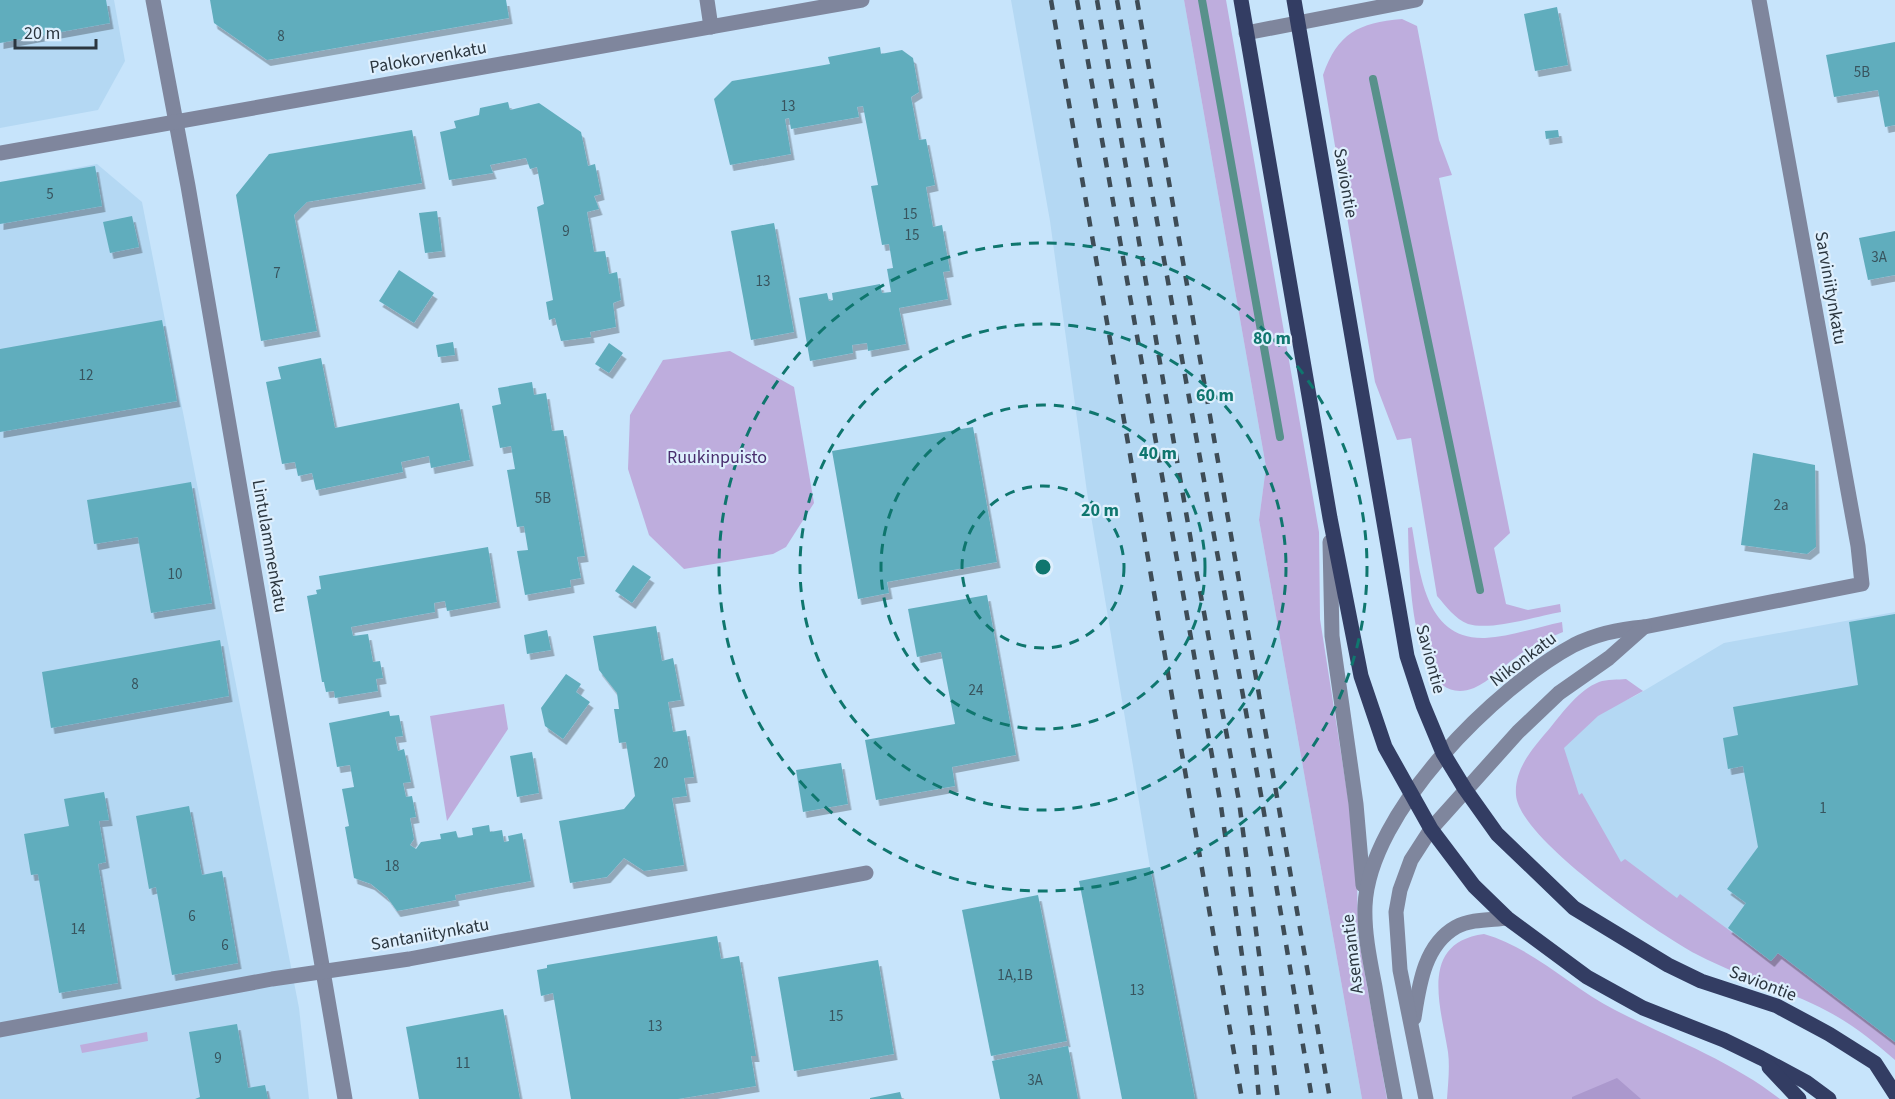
<svg xmlns="http://www.w3.org/2000/svg" width="1895" height="1099" viewBox="0 0 1895 1099" font-family="'Source Sans 3',sans-serif">
<defs>
<filter id="shadow"><feDropShadow dx="3.5" dy="6" stdDeviation="0" flood-color="#0004"/></filter>
</defs>
<rect width="100%" height="100%" fill="#c7e4fb"/>
<g fill="#b4d8f3">
<polygon points="0,0 114,0 125,61 98,110 0,128"/>
<polygon points="1011,0 1184,0 1266,467 1259,520 1362,1099 1195,1099 1150,867 1087,492 1050,221"/>
<polygon points="97,164 142,202 299,1008 309,1099 0,1099 0,182"/>
<polygon points="1895,612 1895,1051 1618,866 1572,791 1559,740 1598,713 1635,696 1724,643"/>
</g>
<g fill="#beaddd">
<polygon points="1184,0 1226,0 1319,532 1320,619 1349,804 1357,879 1358,935 1387,1099 1362,1099 1259,520 1266,467"/>
<path d="M1402 19 1417 26 1439 140 1452 175 1439 178 1510 533 1494 548 1506 604 1528 610 1560 604 1561 612C1537 616 1492 631 1468 624 1455 619 1446 606 1437 596L1411 438 1397 440 1375 382 1323 75C1338 33 1358 23 1402 19Z"/>
<polygon points="730,351 794,387 814,503 786,547 773,554 684,569 649,535 628,469 630,415 663,360"/>
<path d="M1412 527C1420 571 1424 640 1485 638 1510 637 1537 627 1562 622L1563 632C1546 639 1529 647 1515 658 1501 668 1490 681 1474 688 1409 714 1409 563 1408 528Z"/>
<path d="M1626 679 1643 691 1598 716 1564 748 1579 795 1582 793 1621 862 1625 859 1677 898 1680 894 1771 961 1778 953 1895 1042V1060C1870 1038 1844 1018 1813 1004 1775 986 1734 974 1696 954 1657 933 1519 839 1516 795 1514 768 1534 747 1550 728 1563 712 1579 690 1599 682 1607 679 1618 680 1626 679Z"/>
<polygon points="504,704 508,729 447,821 430,716"/>
<path d="M1484 934C1533 948 1570 987 1615 1010 1671 1039 1730 1060 1780 1099H1447C1448 1084 1450 1067 1448 1052 1441 1007 1418 943 1484 934Z"/>
<polygon points="147,1032 148,1041 82,1053 80,1045"/>
</g>
<polygon fill="#ab98cd" points="1617,1078 1641,1099 1572,1099 1572,1097"/>
<g fill="none" stroke-linecap="round" stroke-linejoin="round">
<g stroke="#58918b" stroke-width="8">
<polyline points="1202,0 1280,437"/>
<polyline points="1373,79 1480,590"/>
</g>
</g>
<g fill="#61adbd" filter="url(#shadow)">
<polygon points="0,0 106,0 110,23 0,43"/>
<polygon points="210,0 506,0 509,18 267,60 214,23"/>
<polygon points="1557,7 1568,65 1535,71 1524,14"/>
<polygon points="1895,42 1895,125 1885,127 1878,90 1834,97 1826,55"/>
<polygon points="880,47 881,54 902,50 913,58 919,92 911,97 919,140 926,139 935,185 926,187 933,227 942,225 950,271 943,272 948,299 899,308 906,344 868,351 867,343 852,345 853,353 810,361 799,298 827,293 829,301 833,300 832,293 880,284 882,293 891,292 887,269 893,268 889,244 882,245 871,186 878,185 863,106 857,107 859,117 791,129 789,118 785,119 791,154 730,165 714,99 732,81 830,64 828,57"/>
<polygon points="508,102 510,110 539,103 581,132 588,166 595,164 601,194 594,196 599,209 587,212 594,252 605,251 609,274 617,272 621,300 613,303 616,327 590,332 591,337 561,341 555,318 549,320 546,302 553,300 537,207 544,204 537,167 530,169 526,158 490,165 493,173 449,180 440,132 456,128 454,121 479,115 480,108"/>
<polygon points="412,130 422,183 307,202 294,215 317,331 261,341 236,195 269,154"/>
<polygon points="1558,130 1559,137 1546,139 1545,131"/>
<polygon points="95,166 102,206 0,224 0,182"/>
<polygon points="437,211 442,251 425,253 419,213"/>
<polygon points="132,216 139,247 110,253 103,222"/>
<polygon points="774,223 794,332 751,340 731,231"/>
<polygon points="1895,231 1895,275 1868,280 1859,238"/>
<polygon points="399,270 434,293 414,323 379,301"/>
<polygon points="162,320 177,401 0,432 0,349"/>
<polygon points="453,342 455,355 438,357 436,345"/>
<polygon points="609,343 623,353 609,373 595,364"/>
<polygon points="321,358 335,428 459,403 470,460 431,468 429,456 401,462 403,472 316,490 312,473 298,476 295,462 282,464 266,382 281,379 278,367"/>
<polygon points="532,382 534,395 546,393 552,431 563,430 585,556 577,557 581,578 570,580 571,587 525,595 517,551 528,550 524,526 517,527 507,470 515,469 511,446 500,448 492,406 501,404 498,388"/>
<polygon points="973,427 997,562 887,582 889,593 858,599 832,451"/>
<polygon points="1753,453 1815,465 1816,547 1807,554 1741,545"/>
<polygon points="191,482 212,603 151,613 138,537 94,544 87,500"/>
<polygon points="488,547 497,602 447,611 445,601 434,603 435,612 351,627 353,636 368,634 373,662 380,661 383,678 376,679 378,691 335,698 334,691 326,692 324,682 322,682 307,596 317,594 316,590 321,589 319,576"/>
<polygon points="633,565 651,577 632,603 615,591"/>
<polygon points="987,595 1016,755 952,767 955,786 876,800 865,740 955,724 941,652 917,657 908,609"/>
<polygon points="1895,614 1895,1042 1778,953 1771,961 1728,928 1746,903 1727,889 1758,847 1743,766 1728,769 1723,738 1738,735 1733,707 1858,685 1849,622"/>
<polygon points="656,626 662,661 673,658 681,700 668,702 673,732 686,730 694,777 684,778 687,796 672,798 684,865 644,871 624,858 607,877 570,883 559,821 624,809 635,796 626,742 619,743 614,709 619,709 617,693 599,670 593,636"/>
<polygon points="547,630 551,650 527,654 524,635"/>
<polygon points="220,640 229,696 51,728 42,672"/>
<polygon points="566,674 581,684 576,692 590,702 563,739 545,726 541,708"/>
<polygon points="389,711 390,716 399,715 403,736 395,737 398,751 404,749 411,782 403,783 406,797 412,796 416,817 410,818 414,839 410,845 416,849 421,842 441,839 440,834 456,831 458,838 473,835 472,828 489,825 490,832 502,830 504,842 509,841 508,836 522,833 531,881 455,895 456,900 397,911 387,897 371,884 354,878 345,827 349,826 342,789 354,787 350,765 337,767 329,723"/>
<polygon points="532,752 539,793 517,797 510,756"/>
<polygon points="841,763 848,804 803,812 796,770"/>
<polygon points="104,792 109,820 99,821 106,862 98,864 118,983 59,993 38,874 31,875 24,834 69,826 64,799"/>
<polygon points="189,806 202,875 222,871 238,963 172,975 156,887 149,889 136,816"/>
<polygon points="1150,867 1195,1099 1122,1099 1079,881"/>
<polygon points="1038,895 1067,1041 991,1056 962,910"/>
<polygon points="717,936 721,959 739,956 756,1056 751,1056 756,1086 678,1099 571,1099 553,993 541,996 537,970 547,968 547,965"/>
<polygon points="878,960 894,1054 794,1071 778,977"/>
<polygon points="503,1009 520,1099 419,1099 406,1027"/>
<polygon points="237,1024 248,1088 265,1085 268,1099 195,1099 200,1097 189,1032"/>
<polygon points="1068,1046 1078,1099 1000,1099 992,1061"/>
<polygon points="900,1092 902,1099 870,1099 870,1098"/>
</g>
<g fill="none" stroke-linecap="round" stroke-linejoin="round">
<g stroke="#7f869d" stroke-width="15">
<polyline points="153,0 188,186 345,1099"/>
<polyline points="707,0 711,27"/>
<polyline points="1246,33 1416,0"/>
<polyline points="0,153 862,0"/>
<polyline points="1330,542 1332,636 1356,804 1363,885"/>
<path d="M1414 1018C1419 986 1424 945 1456 927 1471 919 1491 920 1507 918"/>
<polyline points="0,1030 272,979 409,959 866,873"/>
<path d="M1395 1099C1388 1062 1381 1024 1375 987 1370 961 1364 933 1365 906 1369 812 1496 687 1574 645 1596 634 1619 629 1644 627L1862 584 1858 546 1759 0"/>
<polyline points="1426,1099 1400,970 1396,912 1400,890 1411,860 1431,829 1518,732 1559,693 1609,658 1644,627"/>
</g>
<g stroke="#333d63" stroke-width="15">
<polyline points="1241,0 1330,518 1361,676 1385,747 1431,829 1474,886 1507,918 1587,977 1643,1008 1724,1040 1761,1058 1806,1082 1829,1099"/>
<polyline points="1294,0 1407,656 1423,705 1443,753 1465,789 1497,834 1574,908 1668,965 1701,981 1777,1006 1829,1034 1875,1063 1895,1094"/>
<polyline points="1769,1067 1799,1099"/>
</g>
<g stroke="#3e4c56" stroke-width="4.5" stroke-dasharray="10 10" stroke-linecap="butt">
<polyline points="1051,0 1242,1099"/>
<polyline points="1077,0 1221,806 1254,1041 1259,1099"/>
<polyline points="1097,0 1195,564 1239,801 1278,1099"/>
<polyline points="1117,0 1261,795 1312,1099"/>
<polyline points="1137,0 1330,1099"/>
</g>
</g>
<g fill="none" stroke="#0f766e" stroke-width="3" stroke-dasharray="10 8">
<circle cx="1043" cy="567" r="81"/>
<circle cx="1043" cy="567" r="162"/>
<circle cx="1043" cy="567" r="243"/>
<circle cx="1043" cy="567" r="324"/>
</g>
<g text-anchor="middle" stroke-width="4.5" stroke-linejoin="round" paint-order="stroke">
<g font-size="15" fill="#38545e">
<text x="281" y="41">8</text>
<text x="1862" y="77">5B</text>
<text x="788" y="111">13</text>
<text x="50" y="199">5</text>
<text x="910" y="219">15</text>
<text x="566" y="236">9</text>
<text x="912" y="240">15</text>
<text x="1879" y="262">3A</text>
<text x="277" y="278">7</text>
<text x="763" y="286">13</text>
<text x="86" y="380">12</text>
<text x="543" y="503">5B</text>
<text x="1781" y="510">2a</text>
<text x="175" y="579">10</text>
<text x="135" y="689">8</text>
<text x="976" y="695">24</text>
<text x="661" y="768">20</text>
<text x="1823" y="813">1</text>
<text x="392" y="871">18</text>
<text x="192" y="921">6</text>
<text x="78" y="934">14</text>
<text x="225" y="950">6</text>
<text x="1015" y="980">1A,1B</text>
<text x="1137" y="995">13</text>
<text x="836" y="1021">15</text>
<text x="655" y="1031">13</text>
<text x="218" y="1063">9</text>
<text x="463" y="1068">11</text>
<text x="1035" y="1085">3A</text>
</g>
<g font-size="18" fill="#2b363f" stroke="#deeffd">
<text transform="translate(428 57) rotate(-10)" y="6">Palokorvenkatu</text>
<text transform="translate(1346 183) rotate(80)" y="6">Saviontie</text>
<text transform="translate(1831 288) rotate(80)" y="6">Sarviniitynkatu</text>
<text transform="translate(270 546) rotate(80)" y="6">Lintulammenkatu</text>
<text transform="translate(1431 659) rotate(75)" y="6">Saviontie</text>
<text transform="translate(1523 659) rotate(-37)" y="6">Nikonkatu</text>
<text transform="translate(430 934) rotate(-10)" y="6">Santaniitynkatu</text>
<text transform="translate(1352 954) rotate(-97)" y="6">Asemantie</text>
<text transform="translate(1763 983) rotate(21)" y="6">Saviontie</text>
</g>
<g font-size="18" fill="#482d6d" stroke="#deeffd">
<text x="717" y="463">Ruukinpuisto</text>
</g>
</g>
<circle cx="1043" cy="567" r="9" fill="#0f766e" stroke="#deeffd" stroke-width="3"/>
<g font-size="18" text-anchor="middle" font-weight="bold" fill="#0f766e" stroke="#deeffd" stroke-width="4.5" stroke-linejoin="round" paint-order="stroke">
<text x="1272" y="344">80 m</text>
<text x="1215" y="401">60 m</text>
<text x="1158" y="459">40 m</text>
<text x="1100" y="516">20 m</text>
</g>
<path d="M15 39v9h81v-9" fill="none" stroke="#2b363f" stroke-width="3"/>
<text x="24" y="39" font-size="18" fill="#2b363f" stroke="#deeffd" stroke-width="4.5" paint-order="stroke">20 m</text>
</svg>
